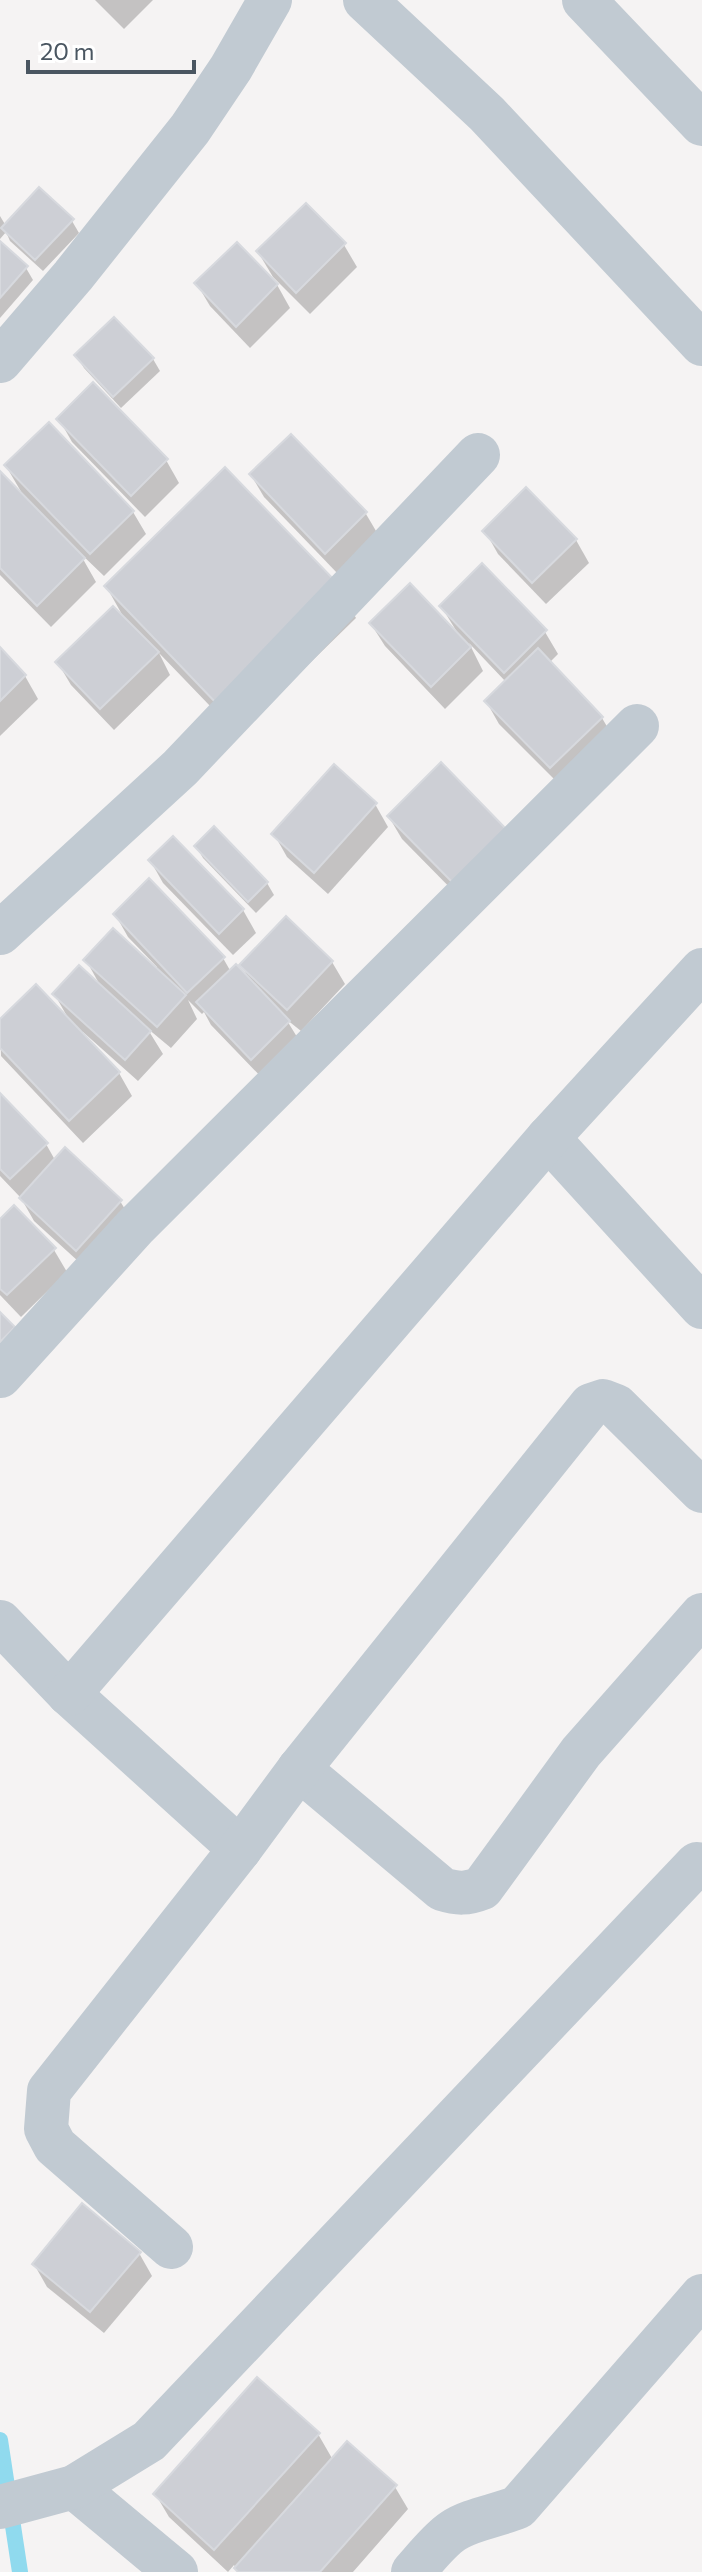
<svg xmlns="http://www.w3.org/2000/svg" width="702" height="2572" viewBox="0 0 702 2572" font-family="Commissioner,sans-serif">
<rect width="100%" height="100%" fill="#f5f3f3"/>
<g fill="#0003">
<polygon points="95,0 153,0 124,29"/>
<polygon points="0,216 6,226 72,221 79,233 43,271 10,241 6,232 0,239"/>
<polygon points="0,244 26,268 33,280 0,318"/>
<polygon points="344,245 357,267 310,314 273,277 258,252"/>
<polygon points="276,283 290,308 250,348 210,306 197,284"/>
<polygon points="77,356 153,359 160,371 121,408 84,368"/>
<polygon points="59,419 166,460 179,483 145,517 72,442"/>
<polygon points="291,436 366,514 379,536 339,575 264,497 251,475"/>
<polygon points="6,466 133,512 146,534 104,576 79,552 96,582 51,627 0,575 0,474 23,495"/>
<polygon points="485,531 576,540 589,563 546,604 498,554"/>
<polygon points="106,586 339,589 356,618 237,734 159,653 170,675 114,730 71,685 58,663 124,618"/>
<polygon points="441,606 545,632 558,654 549,663 602,718 615,740 564,789 499,724 486,701 506,682 469,643 483,671 445,709 385,646 371,624 457,632"/>
<polygon points="0,650 25,676 38,699 0,736"/>
<polygon points="441,765 470,908 402,839 389,817"/>
<polygon points="375,804 388,827 328,894 287,857 274,834"/>
<polygon points="196,846 267,883 274,895 256,913 203,858"/>
<polygon points="150,860 243,910 256,933 233,955 163,883"/>
<polygon points="115,914 223,958 231,972 248,977 241,965 332,962 345,984 301,1031 286,1019 302,1045 265,1081 211,1025 204,1012 202,1014 188,1000 197,1019 171,1048 147,1028 163,1054 138,1081 83,1032 81,1034 119,1073 132,1096 83,1143 1,1056 0,1022 68,1018 55,995 101,987 86,960 155,970 157,967 128,937"/>
<polygon points="0,1096 46,1144 55,1160 120,1201 134,1224 90,1272 34,1221 21,1198 0,1176"/>
<polygon points="0,1222 54,1250 67,1272 21,1317 0,1295"/>
<polygon points="139,2253 152,2276 104,2333 47,2287 34,2264"/>
<polygon points="318,2434 333,2460 395,2487 408,2509 353,2572 238,2572 234,2565 228,2572 169,2517 156,2495"/>
</g>
<g fill="none" stroke-linecap="round" stroke-linejoin="round">
<polyline stroke="#90daee" stroke-width="16" points="0,2440 20,2572"/>
</g>
<g fill="#cdcfd5" stroke="#d7d9de" stroke-width="2">
<polygon points="39,187 74,219 35,260 1,228"/>
<polygon points="306,203 346,243 296,293 256,251"/>
<polygon points="0,241 28,266 0,298"/>
<polygon points="237,242 278,284 236,327 194,283"/>
<polygon points="114,317 154,358 113,397 74,355"/>
<polygon points="93,382 168,459 131,496 56,419"/>
<polygon points="49,422 134,511 90,554 4,465"/>
<polygon points="291,434 367,512 325,554 249,474"/>
<polygon points="225,467 341,587 219,706 104,586"/>
<polygon points="0,471 85,558 37,606 0,568"/>
<polygon points="526,487 577,539 532,583 482,531"/>
<polygon points="482,563 547,630 504,673 439,606"/>
<polygon points="410,583 471,647 431,687 369,623"/>
<polygon points="113,606 159,652 100,709 55,662"/>
<polygon points="0,647 26,675 0,701"/>
<polygon points="538,648 603,717 550,768 484,701"/>
<polygon points="441,762 510,833 456,886 387,816"/>
<polygon points="334,764 377,803 314,873 271,834"/>
<polygon points="214,826 268,882 248,902 194,846"/>
<polygon points="173,836 244,909 219,934 148,860"/>
<polygon points="149,878 225,957 187,993 113,914"/>
<polygon points="286,916 333,961 287,1010 239,965"/>
<polygon points="113,928 186,995 157,1027 83,960"/>
<polygon points="236,964 290,1021 251,1060 196,1002"/>
<polygon points="79,965 151,1031 125,1060 52,994"/>
<polygon points="36,984 120,1072 69,1121 0,1048 0,1019"/>
<polygon points="0,1093 48,1143 10,1179 0,1169"/>
<polygon points="65,1147 122,1200 76,1251 19,1198"/>
<polygon points="14,1205 56,1248 7,1295 0,1289 0,1219"/>
<polygon points="0,1312 15,1327 0,1342"/>
<polygon points="82,2203 141,2252 90,2312 32,2264"/>
<polygon points="257,2377 320,2433 214,2550 153,2494"/>
<polygon points="347,2441 397,2485 320,2572 238,2572 234,2568"/>
</g>
<g fill="none" stroke-linecap="round" stroke-linejoin="round">
<g stroke="#c1cad2" stroke-width="44">
<polyline points="365,0 487,114 702,344"/>
<polyline points="584,0 702,124"/>
<polyline points="0,361 73,276 190,129 231,68 270,0"/>
<polyline points="0,933 180,768 478,455"/>
<polyline points="548,1138 702,1307"/>
<polyline points="0,1376 135,1227 637,726"/>
<polyline points="0,1622 69,1694 240,1849"/>
<polyline points="69,1694 548,1138 702,970"/>
<path d="M299 1769 442 1889C458 1894 467 1894 482 1888L581 1752 702 1615"/>
<polyline points="171,2247 55,2146 46,2129 49,2091 240,1849 299,1769 591,1405 603,1401 616,1406 702,1491"/>
<polyline points="74,2487 176,2572"/>
<polyline points="0,2507 74,2487 149,2441 697,1864"/>
<path d="M413 2572C425 2559 438 2541 453 2531 471 2519 497 2516 518 2507L702 2296"/>
</g>
</g>
<path d="M28 60v12h166v-12" fill="none" stroke="#4a5661" stroke-width="4"/>
<text x="40" y="60" font-size="24" fill="#4a5661" stroke="#ffffff" stroke-width="6" paint-order="stroke">20 m</text>
</svg>
